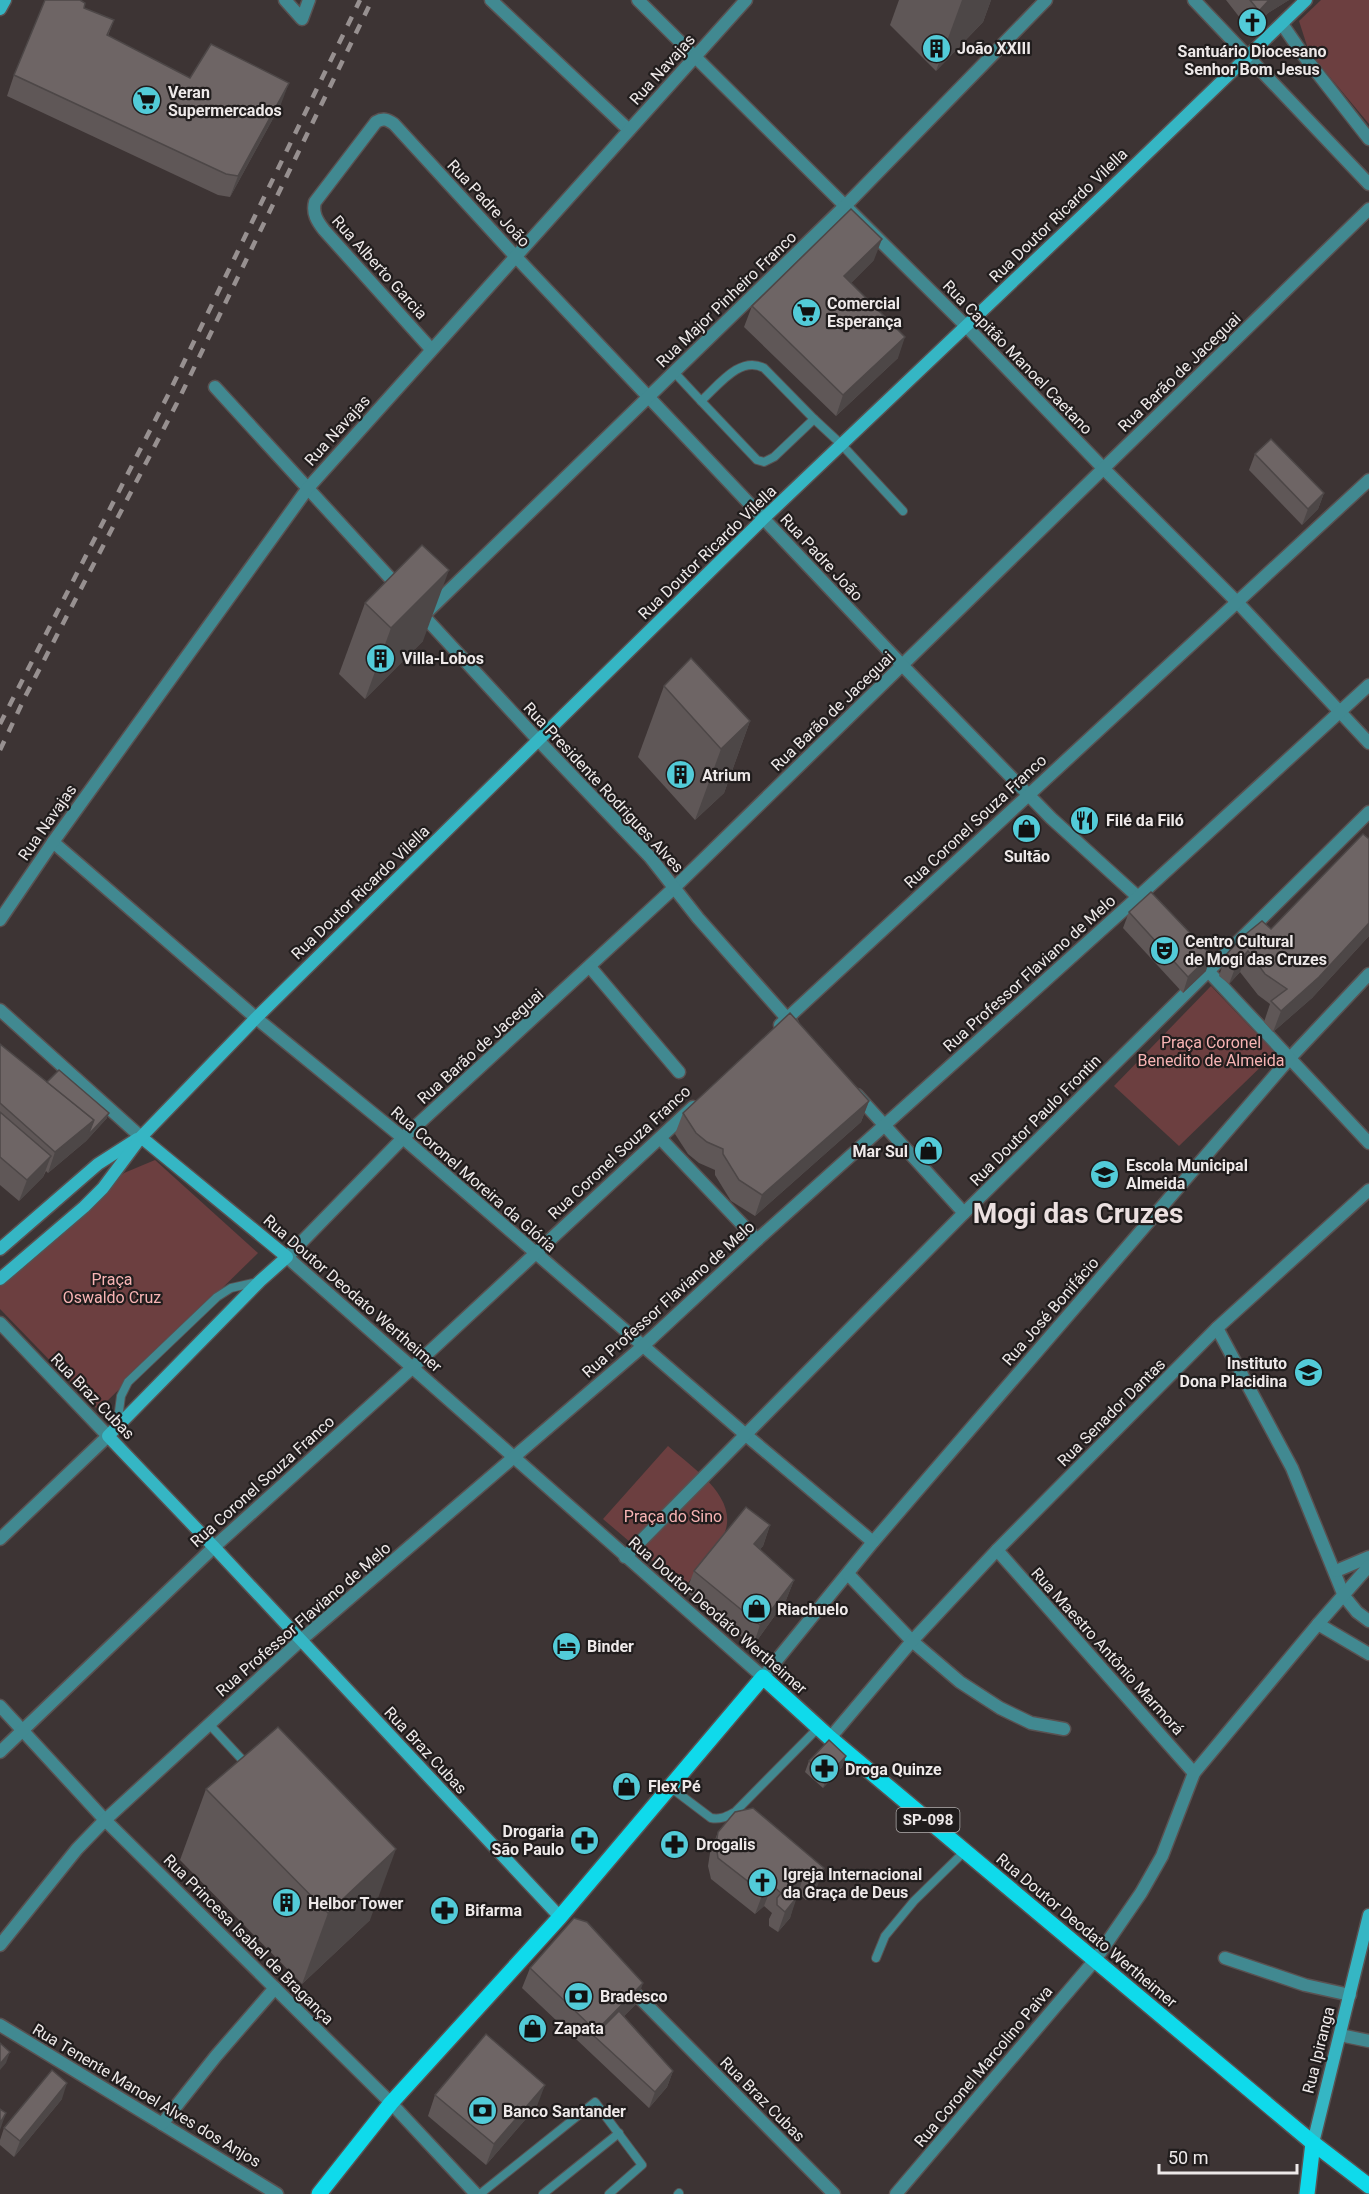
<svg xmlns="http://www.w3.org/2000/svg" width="1369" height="2194" viewBox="0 0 1369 2194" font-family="Roboto,sans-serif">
<rect width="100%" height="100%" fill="#3d3434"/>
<g fill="#6c3f40">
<polygon points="1321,0 1369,0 1369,124 1309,52 1299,21"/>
<polygon points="1211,986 1275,1053 1179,1146 1114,1086"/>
<polygon points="155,1160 258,1253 98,1410 0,1309 0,1283 124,1173"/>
<path d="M668 1446C691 1467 738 1496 725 1532 721 1544 693 1576 684 1588L603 1519Z"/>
</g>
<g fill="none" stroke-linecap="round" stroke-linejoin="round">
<defs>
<g id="lane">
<path d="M674 372 701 401C718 386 740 355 764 368L814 419 842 445 903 511"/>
<polyline points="701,401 757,460 764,462 774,457 814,419"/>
<polyline points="117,1426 121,1396 128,1382 217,1297 231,1288 257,1282"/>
<polyline points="209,1724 248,1766"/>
<path d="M670 1787 711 1818C721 1820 727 1816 735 1812L818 1728"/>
<polyline points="876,1958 885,1936 914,1901 965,1851"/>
<polyline points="480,2194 595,2102 642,2165 609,2194"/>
<polyline points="543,2194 619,2133"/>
<polyline points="678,2194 679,2193"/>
</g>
<g id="street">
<polyline points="285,0 302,19 309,0"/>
<polyline points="491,0 629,130"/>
<polyline points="638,0 966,326 1104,469 1238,603 1369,743"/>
<polyline points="1194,0 1369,184"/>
<polyline points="1282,24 1304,56 1369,139"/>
<polyline points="1369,209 675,887 403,1138 287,1257 763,1677 873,1542 1289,1059 1369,974"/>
<path d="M431 349 324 230C317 221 312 213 315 202L376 122C383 118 387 119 394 124L516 257 903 666 1051 818 1138 897"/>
<polyline points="215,387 401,590"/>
<polyline points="420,612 538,740 650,857 698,918 792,1024"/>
<polyline points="426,613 846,205 1046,0"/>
<polyline points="53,842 256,1018 403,1138 746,1435 873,1542"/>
<polyline points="0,920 53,842 308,488 746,0"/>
<polyline points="590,967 679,1072"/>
<polyline points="1209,972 1369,1143"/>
<polyline points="0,1010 141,1137"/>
<polyline points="780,1025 1369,480"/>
<polyline points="857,1095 964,1213"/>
<polyline points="660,1138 757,1240"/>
<polyline points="0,1323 108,1436 0,1539"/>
<polyline points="1217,1328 1292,1468 1344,1596 1357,1612 1369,1621"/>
<polyline points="997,1550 1194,1773"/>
<polyline points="625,1557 964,1213 1369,812"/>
<polyline points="1336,1571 1369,1557"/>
<polyline points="848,1574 912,1641 960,1682 1000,1708 1031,1723 1064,1729"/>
<polyline points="1318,1624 1369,1654"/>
<polyline points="0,1706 105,1820 391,2103 476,2194"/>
<polyline points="830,1738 912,1641 997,1550 1217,1328 1369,1190"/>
<polyline points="0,1752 214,1547 412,1368 693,1107"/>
<polyline points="0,1945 77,1849 105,1820 301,1640 643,1346 757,1240 1138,897 1369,685"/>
<polyline points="1225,1958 1305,1985 1350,1995"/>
<polyline points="628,1986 834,2194"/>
<polyline points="0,2025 277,2194"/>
<polyline points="1340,2035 1369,2041"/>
<polyline points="162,2124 216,2056 275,1988"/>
<polyline points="896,2194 1095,1960 1141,1893 1162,1856 1194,1773 1318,1624 1369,1566"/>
</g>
<g id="secondary">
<polyline points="0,9 5,0"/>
<polyline points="141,1137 287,1257 260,1281 108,1436 214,1547 560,1917"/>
<polyline points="0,1249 98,1164 137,1139"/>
<polyline points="0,1279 84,1207 103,1188 141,1137 256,1018 763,519 1107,192 1306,0"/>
<polyline points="1313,2143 1369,1915"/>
</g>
<g id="primary">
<polyline points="319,2194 391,2103 560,1917 763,1677 830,1738 1313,2143 1369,2186"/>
<polyline points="1307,2194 1313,2143"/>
</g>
</defs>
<use href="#lane" stroke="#595151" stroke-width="10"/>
<use href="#street" stroke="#595151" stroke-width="15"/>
<use href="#secondary" stroke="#595151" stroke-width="15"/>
<use href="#primary" stroke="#595151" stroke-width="18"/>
<use href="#lane" stroke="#418991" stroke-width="8"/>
<use href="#street" stroke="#418991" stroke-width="12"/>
<use href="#secondary" stroke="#35b6c4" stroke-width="12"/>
<use href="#primary" stroke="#0fdaeb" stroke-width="15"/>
<g stroke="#979090" stroke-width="4.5" stroke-dasharray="10 10" stroke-linecap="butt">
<polyline points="0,724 167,397 360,0"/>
<polyline points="0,750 26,695 177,403 372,0"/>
</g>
</g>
<g fill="#5f5757">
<polygon points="899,0 991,0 983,22 936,71 890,25"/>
<polygon points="1226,0 1289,0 1268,13 1251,32"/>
<polygon points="114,20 108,36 190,78 281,104 230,197 218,195 7,96 14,75"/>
<polygon points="874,260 851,283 898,358 836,416 744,327 752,306"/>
<polygon points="1255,454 1324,493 1318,509 1302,525 1249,470"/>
<polygon points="365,603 423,641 365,699 339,674"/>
<polygon points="664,686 750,721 724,793 695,820 638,757"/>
<polygon points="1369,839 1369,936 1312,998 1273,1032 1264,1022 1270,1004 1258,995 1240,972 1229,984 1219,976 1226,955 1271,929"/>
<polygon points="1129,912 1206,971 1183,993 1123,928"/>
<polygon points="0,1044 47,1082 107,1118 86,1141 48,1173 46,1171 43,1177 19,1201 0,1185"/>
<polygon points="869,1101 861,1122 755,1216 731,1201 715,1175 715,1170 699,1163 688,1154 675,1134 683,1113"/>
<polygon points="770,1525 763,1546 760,1549 794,1580 786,1600 753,1646 686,1592 694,1571"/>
<polygon points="846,1756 842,1767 823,1788 805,1772 809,1761"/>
<polygon points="206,1789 370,1920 302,1984 180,1860"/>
<polygon points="718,1832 824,1868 816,1889 806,1900 798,1893 796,1895 790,1918 778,1932 769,1926 769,1919 772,1913 764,1906 755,1914 711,1879 708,1866 710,1853"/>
<polygon points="530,1968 636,2004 624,2016 673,2071 667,2087 649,2108 522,1988"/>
<polygon points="435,2095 537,2106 486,2165 428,2116"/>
<polygon points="62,2099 14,2157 0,2145 0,2140 4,2128"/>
</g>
<g fill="#4d4747">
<polygon points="962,0 991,0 983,22 936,71"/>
<polygon points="1269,0 1289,0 1268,13 1251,32 1259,11"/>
<polygon points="289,83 281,104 230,197 238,176"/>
<polygon points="882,239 874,260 837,297 844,276"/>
<polygon points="905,337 898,358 836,416 843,395"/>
<polygon points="1324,493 1318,509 1302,525 1308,509"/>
<polygon points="449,570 423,641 365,699 391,628"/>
<polygon points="750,721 724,793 695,820 721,749"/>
<polygon points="1369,923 1369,936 1312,998 1273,1032 1281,1011"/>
<polygon points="1248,951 1240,972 1229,984 1237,963"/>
<polygon points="1211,955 1206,971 1183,993 1188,977"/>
<polygon points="869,1101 861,1122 755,1216 762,1195"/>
<polygon points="109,1113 107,1118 86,1141 48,1173 55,1152 94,1120"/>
<polygon points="51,1156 43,1177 19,1201 27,1180"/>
<polygon points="770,1525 763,1546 747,1565 754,1544"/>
<polygon points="794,1580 786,1600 753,1646 760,1625"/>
<polygon points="846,1756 842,1767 823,1788 827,1777"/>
<polygon points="396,1849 370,1920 302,1984 328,1913"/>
<polygon points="824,1868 816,1889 806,1900 813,1880"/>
<polygon points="805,1872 798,1893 782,1909 790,1888"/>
<polygon points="772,1885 764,1906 755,1914 763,1893"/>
<polygon points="797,1897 790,1918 778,1932 785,1912"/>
<polygon points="643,1983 636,2004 599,2041 594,2036 596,2031"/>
<polygon points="10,2052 6,2063 0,2070 0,2064"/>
<polygon points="673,2071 667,2087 649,2108 655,2092"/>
<polygon points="67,2083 62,2099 14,2157 20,2141"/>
<polygon points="545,2085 537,2106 486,2165 494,2144"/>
<polygon points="6,2113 0,2130 0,2123"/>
</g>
<g fill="#6e6565" stroke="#4d4747" stroke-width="1.5">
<polygon points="45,0 80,0 85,3 84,8 114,20 107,35 190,78 211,44 289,83 238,176 226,174 14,75"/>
<polygon points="1250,0 1269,0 1259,11"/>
<polygon points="851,209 882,239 844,276 905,337 843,395 752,306"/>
<polygon points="1271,439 1324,493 1308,509 1255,454"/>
<polygon points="422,545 449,570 391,628 365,603"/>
<polygon points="691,658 750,721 721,749 664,686"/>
<polygon points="1363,834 1369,839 1369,923 1319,977 1281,1011 1271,1001 1287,989 1265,974 1248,951 1237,963 1226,955 1241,938 1262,921 1271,929"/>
<polygon points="1151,892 1211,955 1188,977 1129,912"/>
<polygon points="790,1013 869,1101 762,1195 739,1180 723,1154 723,1149 707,1142 696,1133 683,1113"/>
<polygon points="0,1044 94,1120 55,1152 0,1103"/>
<polygon points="59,1070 109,1113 88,1135 94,1120 47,1082"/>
<polygon points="0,1112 51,1156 27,1180 0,1157"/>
<polygon points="746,1507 770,1525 754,1544 794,1580 760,1625 694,1571"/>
<polygon points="278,1727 396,1849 328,1913 206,1789"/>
<polygon points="829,1740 846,1756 827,1777 809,1761"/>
<polygon points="753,1808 824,1868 813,1880 805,1872 790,1888 797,1897 785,1912 777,1905 777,1898 781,1893 772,1885 763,1893 718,1858 716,1845 718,1832 735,1812"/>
<polygon points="574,1918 587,1922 643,1983 596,2031 530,1968"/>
<polygon points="619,2011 673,2071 655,2092 594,2036"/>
<polygon points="486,2034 545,2085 494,2144 435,2095"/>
<polygon points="0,2043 10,2052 0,2064"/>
<polygon points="52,2070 67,2083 20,2141 4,2128"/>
<polygon points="0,2109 6,2113 0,2123"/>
</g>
<defs>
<symbol id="church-disc" viewBox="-11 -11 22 22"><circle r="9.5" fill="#52cbd8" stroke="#211d1d"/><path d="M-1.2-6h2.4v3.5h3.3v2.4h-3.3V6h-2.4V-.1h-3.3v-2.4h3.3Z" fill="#111"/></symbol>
<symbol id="building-disc" viewBox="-11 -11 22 22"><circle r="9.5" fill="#52cbd8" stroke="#211d1d"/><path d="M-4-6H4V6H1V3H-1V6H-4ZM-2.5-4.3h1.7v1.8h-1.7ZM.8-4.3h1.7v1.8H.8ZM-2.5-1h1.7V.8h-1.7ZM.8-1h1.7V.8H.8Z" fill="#111"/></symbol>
<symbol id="supermarket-disc" viewBox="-11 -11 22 22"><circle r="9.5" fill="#52cbd8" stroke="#211d1d"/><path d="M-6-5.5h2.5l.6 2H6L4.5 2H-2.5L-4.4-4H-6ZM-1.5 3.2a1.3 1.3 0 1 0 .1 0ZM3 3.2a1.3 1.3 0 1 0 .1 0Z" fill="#111"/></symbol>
<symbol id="restaurant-disc" viewBox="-11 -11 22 22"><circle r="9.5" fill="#52cbd8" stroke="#211d1d"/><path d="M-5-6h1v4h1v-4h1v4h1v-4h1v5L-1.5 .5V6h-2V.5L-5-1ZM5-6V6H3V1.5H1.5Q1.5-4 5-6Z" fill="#111"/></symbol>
<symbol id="shop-disc" viewBox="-11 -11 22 22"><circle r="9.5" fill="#52cbd8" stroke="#211d1d"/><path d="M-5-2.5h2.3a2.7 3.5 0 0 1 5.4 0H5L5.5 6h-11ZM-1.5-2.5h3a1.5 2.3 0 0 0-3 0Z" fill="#111"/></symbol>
<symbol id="theatre-disc" viewBox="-11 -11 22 22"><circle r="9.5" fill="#52cbd8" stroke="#211d1d"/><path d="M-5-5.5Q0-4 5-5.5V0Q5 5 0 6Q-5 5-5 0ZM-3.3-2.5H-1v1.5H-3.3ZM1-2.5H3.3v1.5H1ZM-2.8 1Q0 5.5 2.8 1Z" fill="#111"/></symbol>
<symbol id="school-disc" viewBox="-11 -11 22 22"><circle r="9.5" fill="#52cbd8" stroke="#211d1d"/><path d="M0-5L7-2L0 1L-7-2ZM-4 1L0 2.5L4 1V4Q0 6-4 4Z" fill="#111"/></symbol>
<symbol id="hotel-disc" viewBox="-11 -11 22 22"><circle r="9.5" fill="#52cbd8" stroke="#211d1d"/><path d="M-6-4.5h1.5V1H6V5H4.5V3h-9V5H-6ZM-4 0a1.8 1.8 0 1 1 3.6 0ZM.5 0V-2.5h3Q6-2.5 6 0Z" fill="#111"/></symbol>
<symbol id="pharmacy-disc" viewBox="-11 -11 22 22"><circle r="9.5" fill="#52cbd8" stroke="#211d1d"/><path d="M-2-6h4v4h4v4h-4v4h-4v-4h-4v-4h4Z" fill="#111"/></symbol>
<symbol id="bank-disc" viewBox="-11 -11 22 22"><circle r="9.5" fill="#52cbd8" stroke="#211d1d"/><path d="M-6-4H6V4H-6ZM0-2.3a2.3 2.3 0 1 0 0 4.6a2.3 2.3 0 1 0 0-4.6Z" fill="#111"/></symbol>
</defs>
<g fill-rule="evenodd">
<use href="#church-disc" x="1236" y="6" width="33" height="33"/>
<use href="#building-disc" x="920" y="32" width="33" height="33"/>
<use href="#supermarket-disc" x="130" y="84" width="33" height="33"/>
<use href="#supermarket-disc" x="790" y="296" width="33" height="33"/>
<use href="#building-disc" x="364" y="642" width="33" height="33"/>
<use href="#building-disc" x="664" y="758" width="33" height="33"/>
<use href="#restaurant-disc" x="1068" y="804" width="33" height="33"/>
<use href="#shop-disc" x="1010" y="812" width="33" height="33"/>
<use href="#theatre-disc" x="1148" y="934" width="33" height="33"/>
<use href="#shop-disc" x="912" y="1134" width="33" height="33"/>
<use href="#school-disc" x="1088" y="1158" width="33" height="33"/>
<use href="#school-disc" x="1292" y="1356" width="33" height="33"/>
<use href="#shop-disc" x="740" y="1592" width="33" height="33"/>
<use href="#hotel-disc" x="550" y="1630" width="33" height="33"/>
<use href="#pharmacy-disc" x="808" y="1752" width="33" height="33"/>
<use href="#shop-disc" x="610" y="1770" width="33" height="33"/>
<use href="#pharmacy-disc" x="568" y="1824" width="33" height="33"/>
<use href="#pharmacy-disc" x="658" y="1828" width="33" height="33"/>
<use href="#church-disc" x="746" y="1866" width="33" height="33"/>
<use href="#building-disc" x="270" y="1886" width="33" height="33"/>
<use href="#pharmacy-disc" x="428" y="1894" width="33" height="33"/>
<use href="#bank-disc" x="562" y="1980" width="33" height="33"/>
<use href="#shop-disc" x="516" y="2012" width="33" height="33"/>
<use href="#bank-disc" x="466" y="2094" width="33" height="33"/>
</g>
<g text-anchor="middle" stroke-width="4.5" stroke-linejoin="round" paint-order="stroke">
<rect fill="#211d1d" stroke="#b0acac" stroke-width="1.5" x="896.5" y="1808" width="63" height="24" rx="4.5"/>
<g font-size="15" font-weight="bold" fill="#eee9e9">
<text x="928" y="1825">SP-098</text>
</g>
<g font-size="16" font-weight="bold" fill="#eee9e9" stroke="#211d1d" text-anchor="start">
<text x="957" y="54">João XXIII</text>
<text x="1252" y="57" text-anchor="middle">Santuário Diocesano<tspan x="1252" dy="18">Senhor Bom Jesus</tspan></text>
<text x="168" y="98">Veran<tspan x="168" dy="18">Supermercados</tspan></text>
<text x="827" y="309">Comercial<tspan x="827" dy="18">Esperança</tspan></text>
<text x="402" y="664">Villa-Lobos</text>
<text x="702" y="781">Atrium</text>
<text x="1106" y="826">Filé da Filó</text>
<text x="1027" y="862" text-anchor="middle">Sultão</text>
<text x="1185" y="947">Centro Cultural<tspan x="1185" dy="18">de Mogi das Cruzes</tspan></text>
<text x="908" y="1157" text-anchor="end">Mar Sul</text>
<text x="1126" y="1171">Escola Municipal<tspan x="1126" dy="18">Almeida</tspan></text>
<text x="1287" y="1369" text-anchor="end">Instituto<tspan x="1287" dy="18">Dona Placidina</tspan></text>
<text x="777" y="1615">Riachuelo</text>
<text x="587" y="1652">Binder</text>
<text x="845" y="1775">Droga Quinze</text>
<text x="648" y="1792">Flex Pé</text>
<text x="564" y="1837" text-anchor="end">Drogaria<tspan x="564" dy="18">São Paulo</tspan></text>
<text x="696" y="1850">Drogalis</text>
<text x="783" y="1880">Igreja Internacional<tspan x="783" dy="18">da Graça de Deus</tspan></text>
<text x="308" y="1909">Helbor Tower</text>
<text x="465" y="1916">Bifarma</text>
<text x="600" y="2002">Bradesco</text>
<text x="554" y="2034">Zapata</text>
<text x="503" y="2117">Banco Santander</text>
</g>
<g font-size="16" fill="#eee9e9" stroke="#211d1d">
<text transform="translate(662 69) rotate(-48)" y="6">Rua Navajas</text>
<text transform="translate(489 203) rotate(47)" y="6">Rua Padre João</text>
<text transform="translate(1058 215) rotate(-44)" y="6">Rua Doutor Ricardo Vilella</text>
<text transform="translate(380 267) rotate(48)" y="6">Rua Alberto Garcia</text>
<text transform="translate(726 299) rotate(-44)" y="6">Rua Major Pinheiro Franco</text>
<text transform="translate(1018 357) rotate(46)" y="6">Rua Capitão Manoel Caetano</text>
<text transform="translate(1179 372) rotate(-44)" y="6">Rua Barão de Jaceguai</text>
<text transform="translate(337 430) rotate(-48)" y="6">Rua Navajas</text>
<text transform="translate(707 552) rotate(-44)" y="6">Rua Doutor Ricardo Vilella</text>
<text transform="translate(822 557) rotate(47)" y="6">Rua Padre João</text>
<text transform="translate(832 711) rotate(-44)" y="6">Rua Barão de Jaceguai</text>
<text transform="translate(604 787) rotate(47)" y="6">Rua Presidente Rodrigues Alves</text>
<text transform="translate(975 821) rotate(-43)" y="6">Rua Coronel Souza Franco</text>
<text transform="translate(47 822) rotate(-55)" y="6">Rua Navajas</text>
<text transform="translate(360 892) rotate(-44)" y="6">Rua Doutor Ricardo Vilella</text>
<text transform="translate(1029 973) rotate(-42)" y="6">Rua Professor Flaviano de Melo</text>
<text transform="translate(480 1046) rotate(-42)" y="6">Rua Barão de Jaceguai</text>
<text transform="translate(1035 1120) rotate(-45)" y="6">Rua Doutor Paulo Frontin</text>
<text transform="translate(619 1152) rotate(-43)" y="6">Rua Coronel Souza Franco</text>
<text transform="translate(474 1179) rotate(41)" y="6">Rua Coronel Moreira da Glória</text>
<text transform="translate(353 1293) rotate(41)" y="6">Rua Doutor Deodato Wertheimer</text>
<text transform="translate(668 1299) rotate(-42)" y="6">Rua Professor Flaviano de Melo</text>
<text transform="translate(1050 1311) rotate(-49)" y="6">Rua José Bonifácio</text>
<text transform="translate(93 1396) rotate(46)" y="6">Rua Braz Cubas</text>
<text transform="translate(1111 1412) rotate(-45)" y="6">Rua Senador Dantas</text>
<text transform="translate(262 1481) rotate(-42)" y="6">Rua Coronel Souza Franco</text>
<text transform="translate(718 1615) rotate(41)" y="6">Rua Doutor Deodato Wertheimer</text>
<text transform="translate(303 1619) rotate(-41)" y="6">Rua Professor Flaviano de Melo</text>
<text transform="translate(1108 1651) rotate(48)" y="6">Rua Maestro Antônio Marmorá</text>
<text transform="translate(426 1750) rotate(47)" y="6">Rua Braz Cubas</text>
<text transform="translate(1087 1930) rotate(40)" y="6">Rua Doutor Deodato Wertheimer</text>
<text transform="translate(249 1939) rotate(45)" y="6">Rua Princesa Isabel de Bragança</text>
<text transform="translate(1318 2050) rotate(-76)" y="6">Rua Ipiranga</text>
<text transform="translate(983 2066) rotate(-50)" y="6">Rua Coronel Marcolino Paiva</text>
<text transform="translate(147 2095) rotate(31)" y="6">Rua Tenente Manoel Alves dos Anjos</text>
<text transform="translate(763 2099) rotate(45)" y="6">Rua Braz Cubas</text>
</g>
<g font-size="16" fill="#f8b4b4" stroke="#211d1d">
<text x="1211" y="1048">Praça Coronel<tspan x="1211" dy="18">Benedito de Almeida</tspan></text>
<text x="112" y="1285">Praça<tspan x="112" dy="18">Oswaldo Cruz</tspan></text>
<text x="673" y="1522">Praça do Sino</text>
</g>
<g font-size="28" font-weight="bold" fill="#ebe0e0" stroke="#211d1d">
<text x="1078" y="1223">Mogi das Cruzes</text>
</g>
</g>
<path d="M1159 2164v9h138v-9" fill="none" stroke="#eee9e9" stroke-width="3"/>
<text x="1168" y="2164" font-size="18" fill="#eee9e9" stroke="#211d1d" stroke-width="4.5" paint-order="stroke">50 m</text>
</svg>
